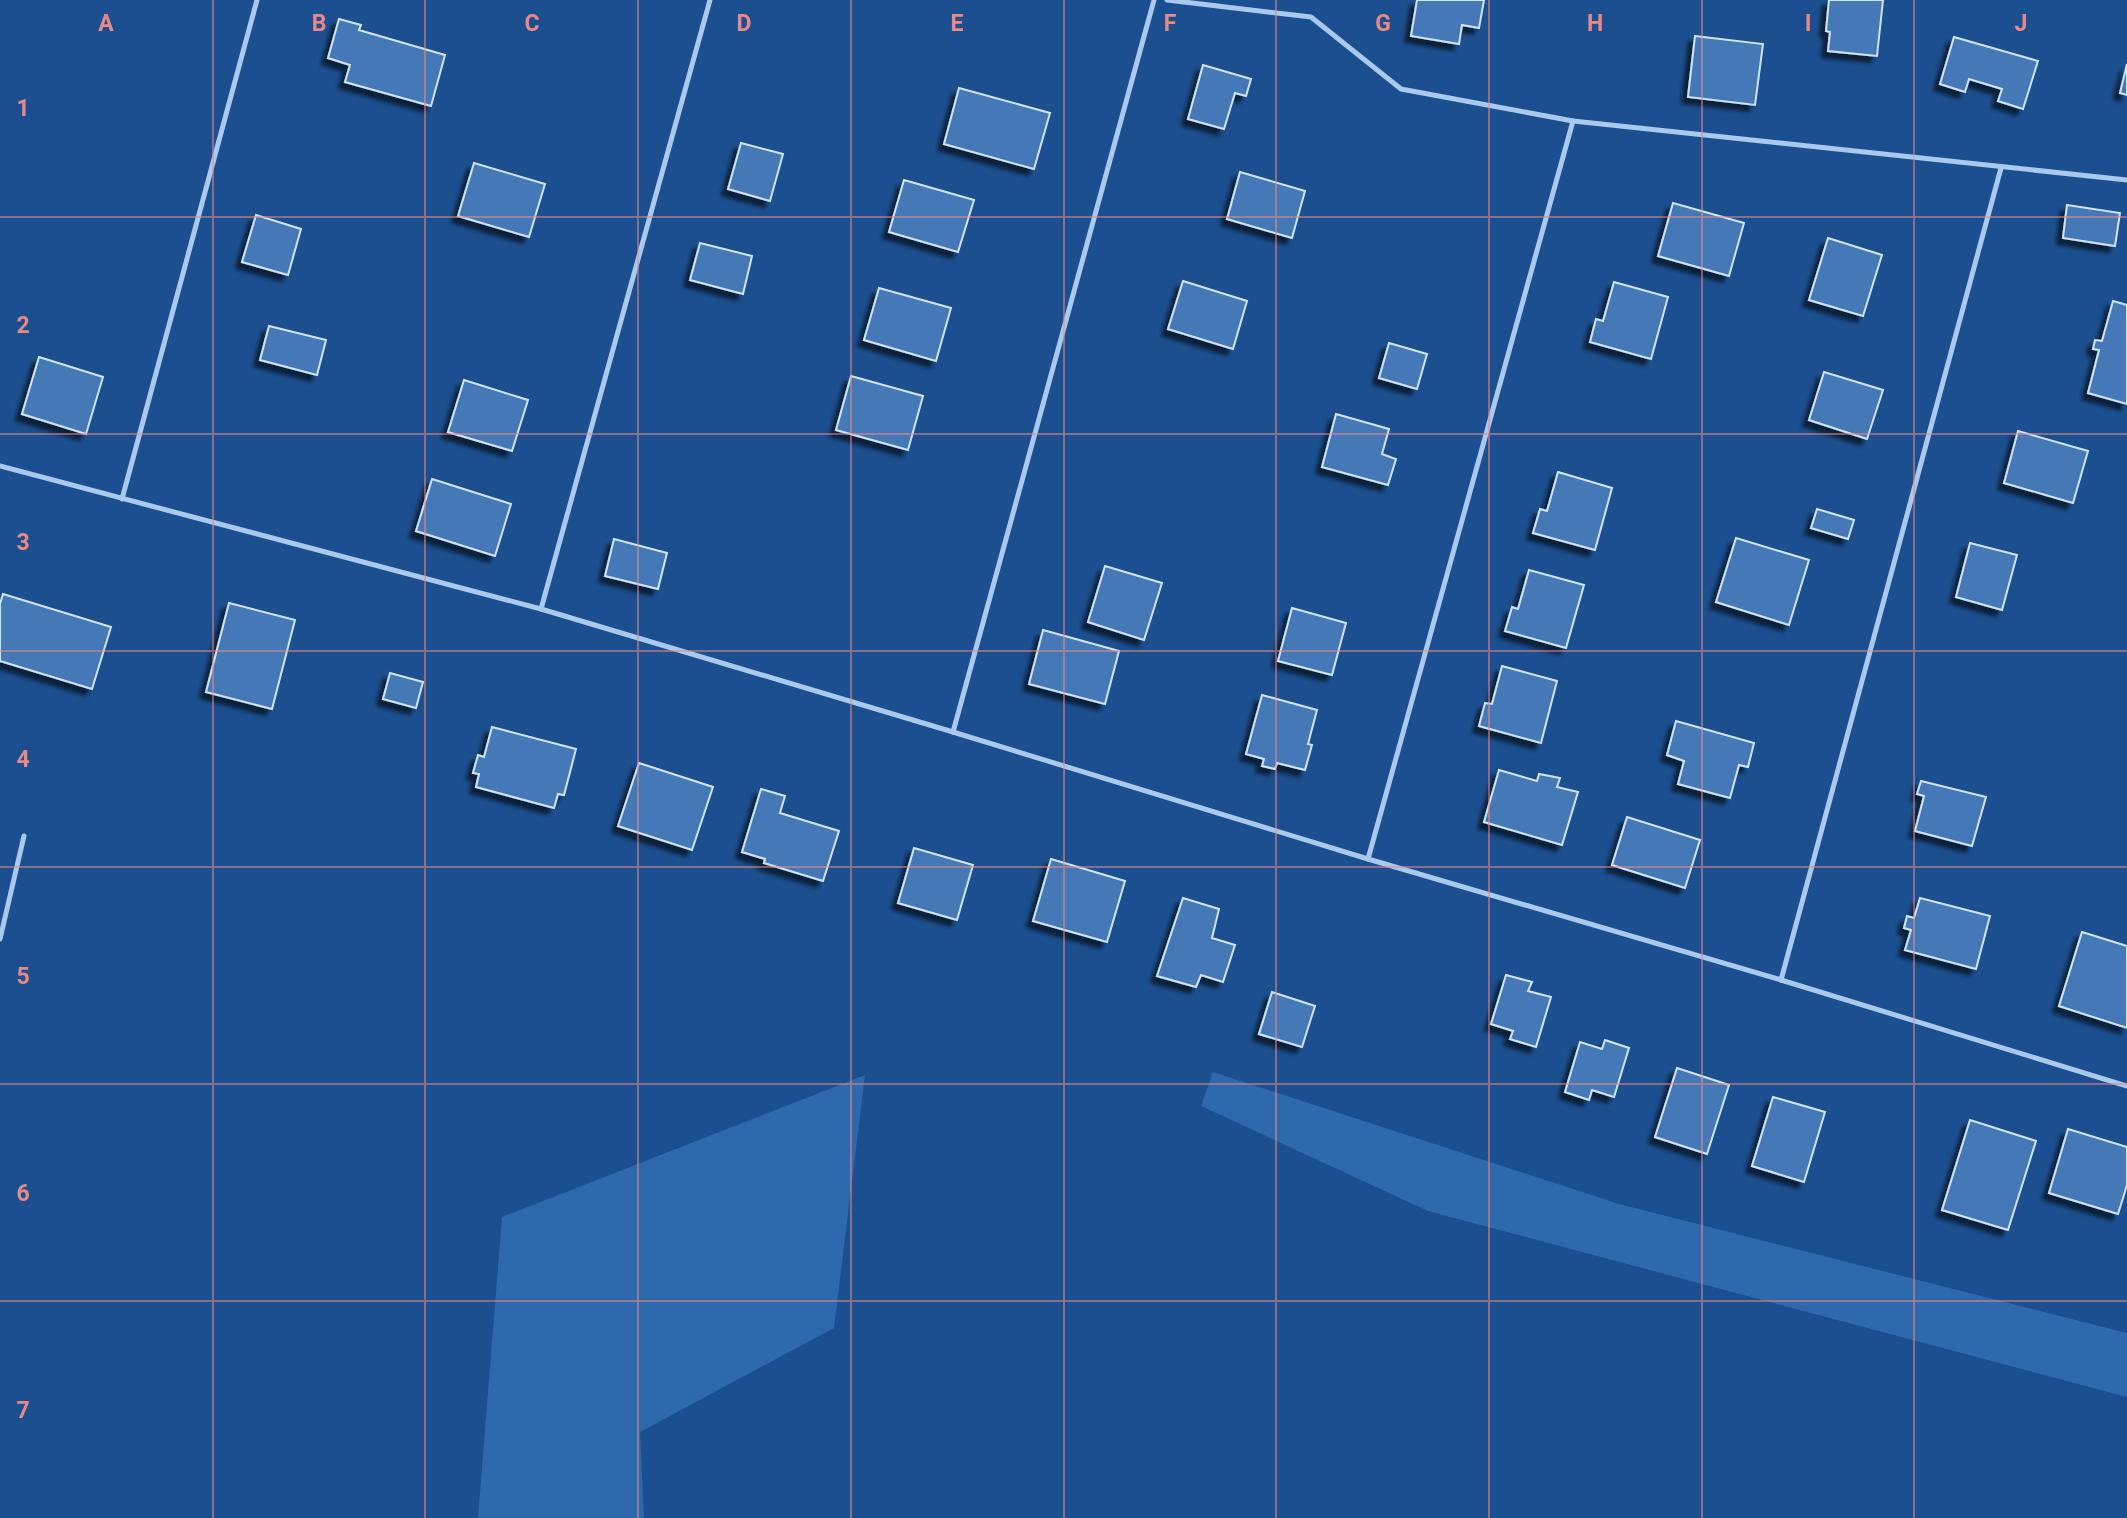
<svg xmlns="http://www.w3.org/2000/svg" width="2127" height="1518" viewBox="0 0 2127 1518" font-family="Roboto,sans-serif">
<defs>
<filter id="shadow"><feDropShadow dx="-6" dy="6" stdDeviation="2" flood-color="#0009"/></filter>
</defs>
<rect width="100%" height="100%" fill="#1b4f8f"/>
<g fill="#2e69ad">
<polygon points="1213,1072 1619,1204 2127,1333 2127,1397 1428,1211 1201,1106"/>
<polygon points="865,1075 834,1328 640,1432 644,1518 478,1518 502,1217"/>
</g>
<g fill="#4478b7" stroke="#cfe3fa" stroke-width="2" filter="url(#shadow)">
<polygon points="1417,0 1484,0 1479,28 1462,25 1459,44 1411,36"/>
<polygon points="1829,0 1883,0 1877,56 1828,51 1830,32 1826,31"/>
<polygon points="339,19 361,25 359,30 445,55 431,106 345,82 350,65 328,58"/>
<polygon points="1695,36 1763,44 1755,105 1688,97"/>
<polygon points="1954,37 2038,61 2023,109 1998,101 2002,89 1969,79 1965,92 1940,84"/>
<polygon points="2127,64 2127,95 2120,93"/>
<polygon points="1203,65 1251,79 1246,96 1235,93 1224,129 1188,119"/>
<polygon points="959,88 1050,113 1034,169 944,144"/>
<polygon points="741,143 783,154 770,201 728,189"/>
<polygon points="474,163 545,184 529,237 458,216"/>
<polygon points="1240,172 1305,191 1292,238 1227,219"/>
<polygon points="904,180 974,200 958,252 889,232"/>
<polygon points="1673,203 1744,223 1729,276 1658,256"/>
<polygon points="2067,205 2120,213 2115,246 2063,238"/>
<polygon points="256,215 301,229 288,275 242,262"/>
<polygon points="1828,238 1882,255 1863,316 1809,300"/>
<polygon points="700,243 752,256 743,294 690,280"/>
<polygon points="1183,281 1247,301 1233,349 1168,329"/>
<polygon points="1614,282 1668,297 1651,359 1590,342 1596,319 1603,321"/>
<polygon points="879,288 951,308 936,361 864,340"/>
<polygon points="2113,301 2127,305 2127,404 2088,393 2099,350 2093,349 2095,340 2102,341"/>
<polygon points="269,326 326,340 317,375 260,360"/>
<polygon points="1389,343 1427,354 1417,389 1379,378"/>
<polygon points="39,357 103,377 86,434 22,414"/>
<polygon points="1824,372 1883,390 1867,439 1809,420"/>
<polygon points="851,376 923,396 908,450 836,430"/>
<polygon points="464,380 528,400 512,451 448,432"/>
<polygon points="1336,414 1389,429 1382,454 1396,459 1388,485 1322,467"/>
<polygon points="2018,431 2088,451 2073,503 2004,483"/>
<polygon points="1558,472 1612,488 1595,550 1533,533 1540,509 1547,511"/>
<polygon points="432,479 511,504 495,556 416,531"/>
<polygon points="1817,509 1854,520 1848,539 1811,528"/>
<polygon points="1736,538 1809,560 1789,625 1716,602"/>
<polygon points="614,539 667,553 658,589 605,576"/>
<polygon points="1970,543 2017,555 2002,610 1956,597"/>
<polygon points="1105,566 1162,583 1144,640 1088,622"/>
<polygon points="1529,570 1584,585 1566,648 1505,631 1512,607 1518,609"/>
<polygon points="3,594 111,627 92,689 0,661 0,604"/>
<polygon points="229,603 295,620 272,709 206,692"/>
<polygon points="1292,608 1346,623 1332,675 1278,661"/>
<polygon points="1043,630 1119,651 1105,704 1029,684"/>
<polygon points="1502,666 1557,681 1541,743 1479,726 1485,703 1492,704"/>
<polygon points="390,673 423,682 416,708 383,699"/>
<polygon points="1262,695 1317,710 1308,744 1312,745 1305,770 1277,763 1275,769 1262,766 1264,759 1246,754"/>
<polygon points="1676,721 1754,743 1748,767 1739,765 1730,798 1678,784 1684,761 1667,755"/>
<polygon points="492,727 576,749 564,795 558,794 554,808 476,787 479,774 473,773 478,755 484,757"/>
<polygon points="639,763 713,787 692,850 618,826"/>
<polygon points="1499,770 1537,781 1539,774 1560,778 1557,787 1578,792 1562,845 1484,822"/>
<polygon points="1921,781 1986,797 1972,846 1915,831 1924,796 1917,794"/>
<polygon points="761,789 785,796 780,813 839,831 823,881 764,863 765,859 742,852"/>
<polygon points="1627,817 1700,840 1685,888 1612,865"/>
<polygon points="914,848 973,865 957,920 898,903"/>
<polygon points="1051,859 1125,881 1107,942 1033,921"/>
<polygon points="1183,898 1219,909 1212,938 1235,945 1223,982 1201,975 1196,987 1157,976"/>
<polygon points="1920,898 1990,916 1976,969 1905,950 1911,930 1904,928 1907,916 1914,918"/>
<polygon points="2082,932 2127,946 2127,1028 2059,1006"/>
<polygon points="1506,975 1532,982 1528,991 1551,997 1536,1047 1510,1039 1513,1031 1491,1024"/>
<polygon points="1272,992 1315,1006 1302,1047 1259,1034"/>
<polygon points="1605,1040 1629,1048 1614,1097 1592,1090 1589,1100 1565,1092 1580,1042 1602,1049"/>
<polygon points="1677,1068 1729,1085 1707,1154 1655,1137"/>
<polygon points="1773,1097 1825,1112 1804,1182 1752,1166"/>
<polygon points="1970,1120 2036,1141 2008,1230 1942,1210"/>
<polygon points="2068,1129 2127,1147 2127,1185 2118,1214 2049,1193"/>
</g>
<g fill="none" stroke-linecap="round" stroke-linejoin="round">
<g stroke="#a9c9ee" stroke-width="5">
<polyline points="1167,0 1311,17 1401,89 1573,121 2127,180"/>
<polyline points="0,466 541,609 953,732 1368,859 1781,980 2127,1086"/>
<polyline points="122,499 257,0"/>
<polyline points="541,609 710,0"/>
<polyline points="953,732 1154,0"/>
<polyline points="1368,859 1573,121"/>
<polyline points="0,939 24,836"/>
<polyline points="1781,980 2001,168"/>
</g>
</g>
<path fill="none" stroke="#e88989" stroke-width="2" stroke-opacity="0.55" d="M213 0V1518M425 0V1518M638 0V1518M851 0V1518M1064 0V1518M1276 0V1518M1489 0V1518M1702 0V1518M1914 0V1518M0 217H2127M0 434H2127M0 651H2127M0 867H2127M0 1084H2127M0 1301H2127"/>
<g font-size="23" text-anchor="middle" font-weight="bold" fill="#e88989" stroke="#1b4f8f" stroke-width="5" stroke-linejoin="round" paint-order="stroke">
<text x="106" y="31">A</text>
<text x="319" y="31">B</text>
<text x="532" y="31">C</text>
<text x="744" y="31">D</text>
<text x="957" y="31">E</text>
<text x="1170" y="31">F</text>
<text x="1383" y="31">G</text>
<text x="1595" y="31">H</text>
<text x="1808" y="31">I</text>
<text x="2021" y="31">J</text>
<text x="23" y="116">1</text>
<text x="23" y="333">2</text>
<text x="23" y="550">3</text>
<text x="23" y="767">4</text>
<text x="23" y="984">5</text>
<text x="23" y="1201">6</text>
<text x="23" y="1418">7</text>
</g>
</svg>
